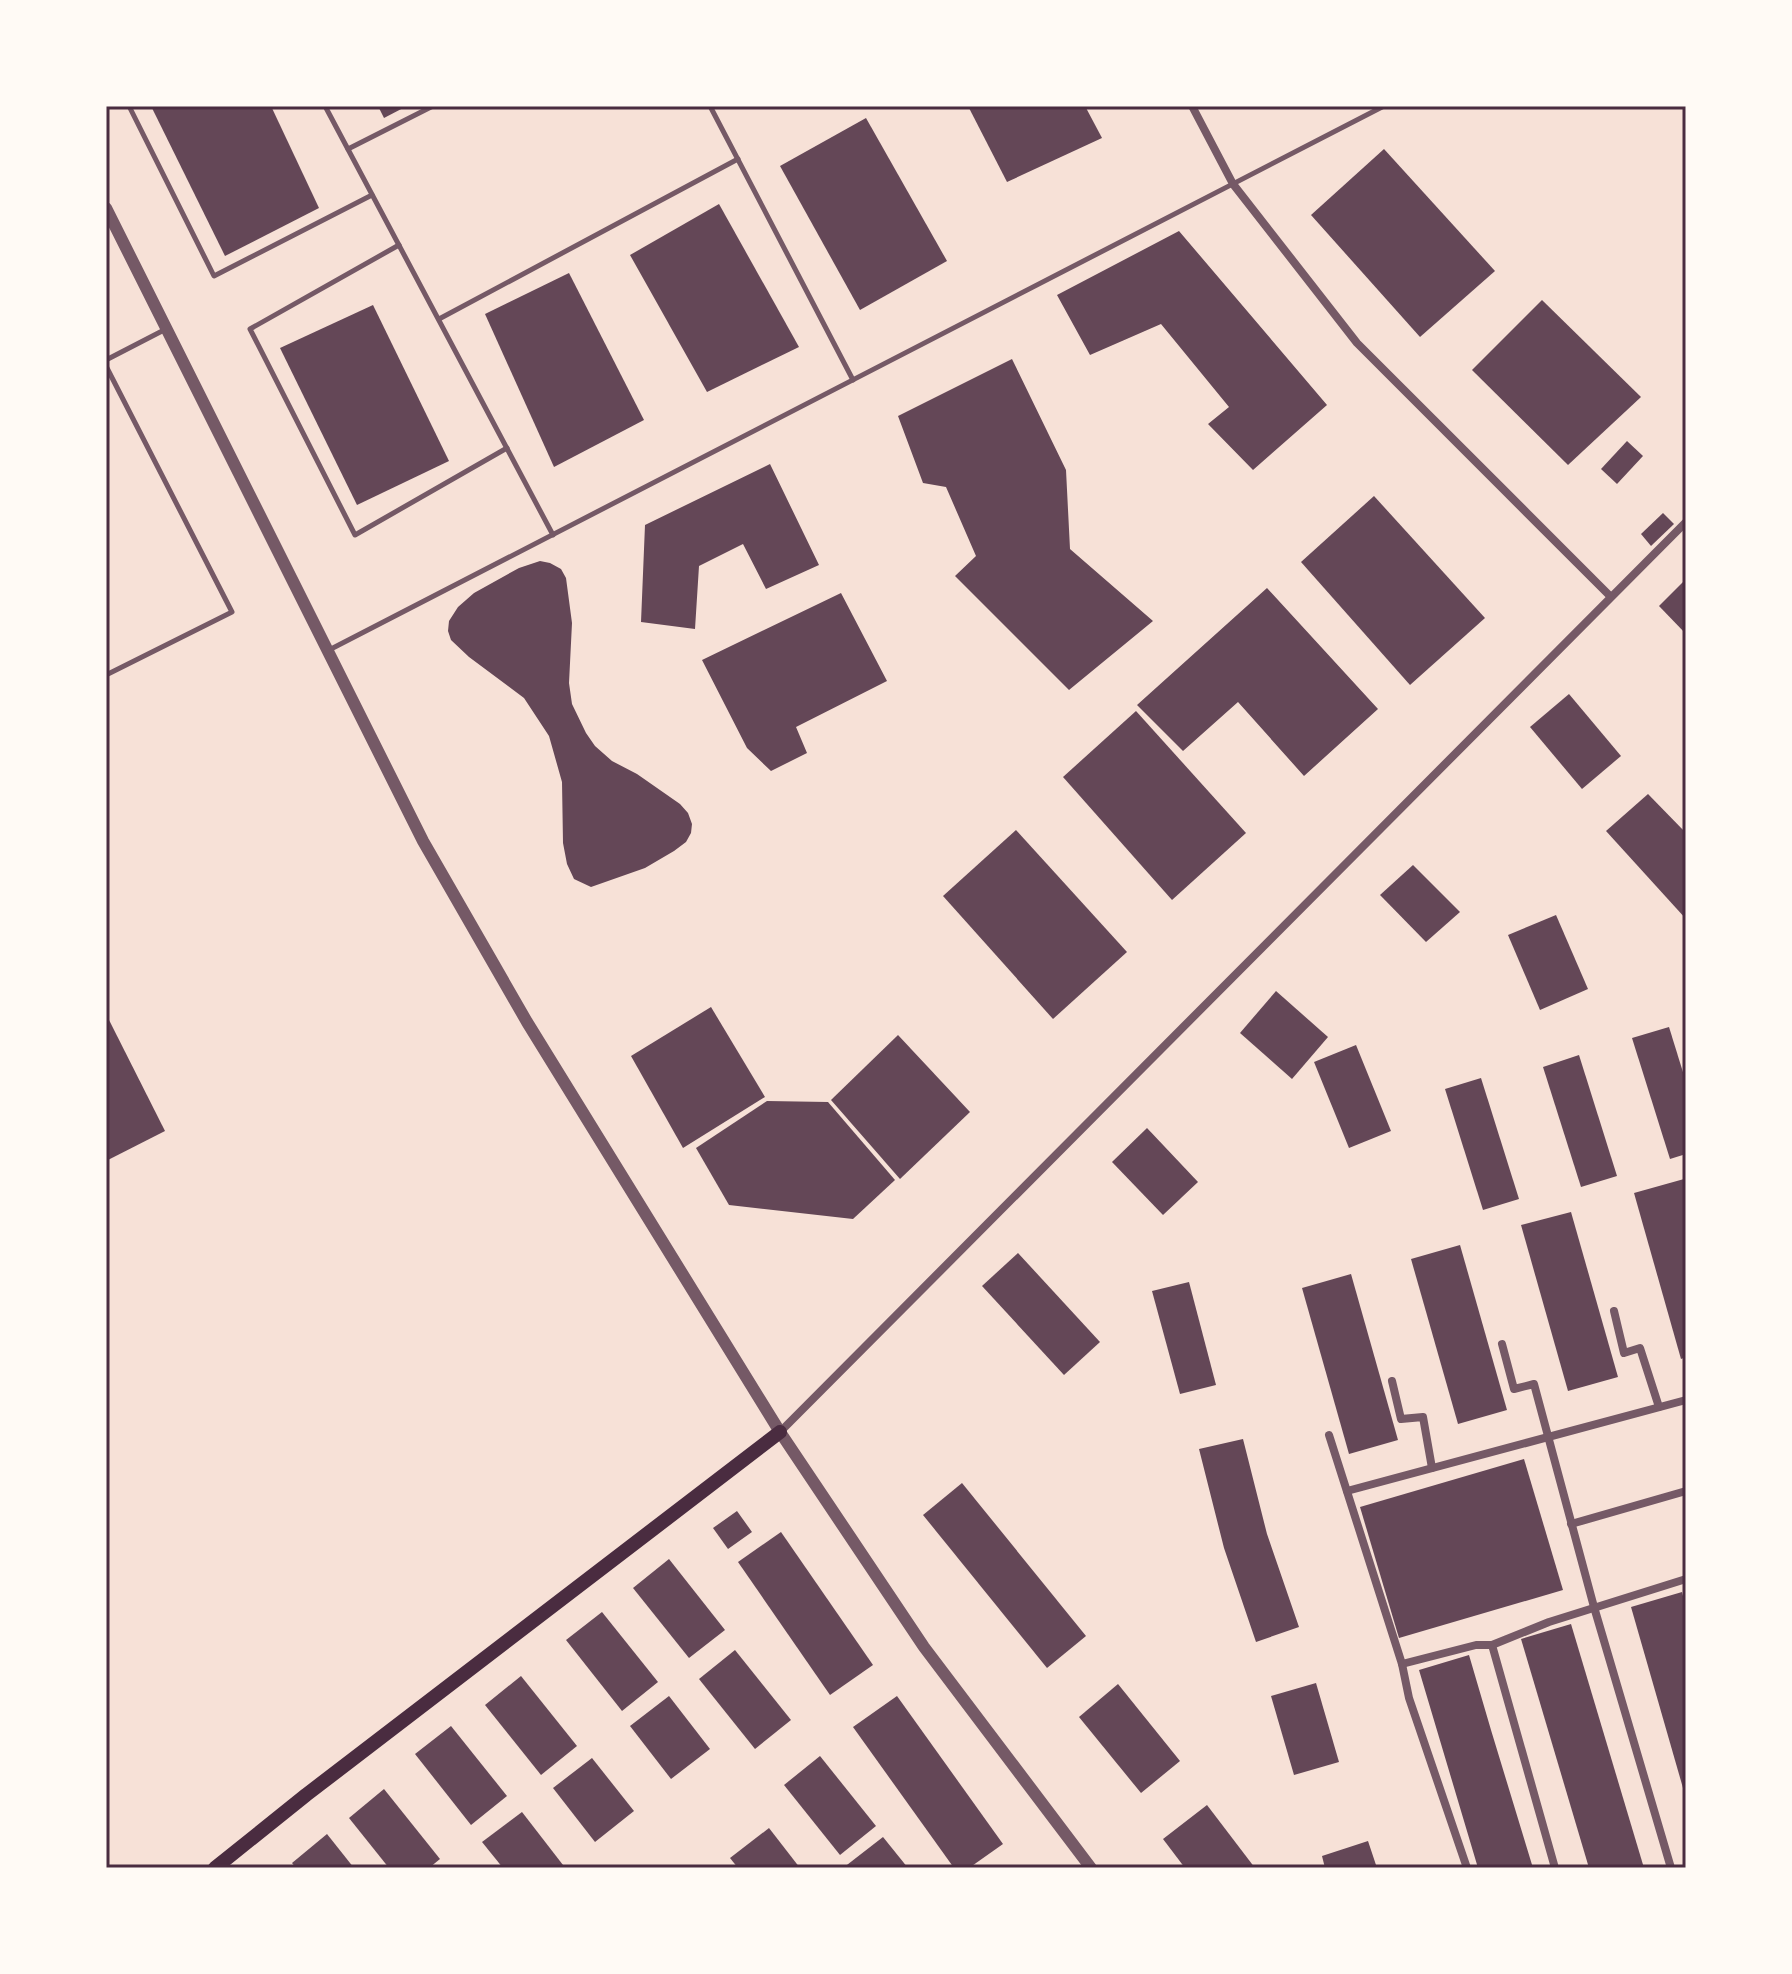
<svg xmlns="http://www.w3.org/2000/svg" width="1792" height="1974" viewBox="0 0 1792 1974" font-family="'Noto Sans',sans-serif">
<rect width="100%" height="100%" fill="#f7e1d7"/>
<g fill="#644757">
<polygon points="151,106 271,106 319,208 225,256"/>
<polygon points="378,106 407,106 384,118"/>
<polygon points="968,106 1085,106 1102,138 1007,182"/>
<polygon points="866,118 947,261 860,310 780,166"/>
<polygon points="1384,149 1495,271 1420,337 1311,215"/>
<polygon points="719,204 799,347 707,392 630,255"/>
<polygon points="1179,231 1327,405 1253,470 1208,424 1229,407 1161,324 1090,355 1057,295"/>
<polygon points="569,273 644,420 554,467 485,314"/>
<polygon points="1542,300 1641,397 1568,465 1472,370"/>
<polygon points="373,305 449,461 357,505 280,348"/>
<polygon points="1012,359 1066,470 1070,549 1153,621 1069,690 955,576 976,556 946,487 923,483 898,416"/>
<polygon points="1627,441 1643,456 1617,484 1601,469"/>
<polygon points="770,464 819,565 766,589 743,544 699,566 695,629 641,622 645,525"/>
<polygon points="1374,496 1485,618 1410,685 1301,562"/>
<polygon points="1663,513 1674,524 1651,546 1641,534"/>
<polygon points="540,561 550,563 561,569 566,578 572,623 569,683 572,704 586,733 595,746 612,761 637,774 680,804 688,813 692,824 691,833 686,842 674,851 645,868 591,887 574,879 567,864 563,843 562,782 549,736 524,698 469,657 451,640 448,631 449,621 458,607 474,593 519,568"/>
<polygon points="1686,579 1686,634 1659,606"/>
<polygon points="1267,588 1378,709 1304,776 1238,702 1183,751 1137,705"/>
<polygon points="841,593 887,681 796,727 807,753 771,771 747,748 702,660"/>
<polygon points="1569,694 1621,756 1582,789 1530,727"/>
<polygon points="1136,711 1246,833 1172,900 1063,777"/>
<polygon points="1648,794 1686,833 1686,919 1606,831"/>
<polygon points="1016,830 1127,952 1053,1019 943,896"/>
<polygon points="1413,865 1460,912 1426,942 1380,895"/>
<polygon points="1556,915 1588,989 1540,1010 1508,935"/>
<polygon points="1276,991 1328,1037 1292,1079 1240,1033"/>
<polygon points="711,1007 765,1097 683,1148 631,1056"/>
<polygon points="106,1014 165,1131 106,1161"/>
<polygon points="1669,1027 1686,1082 1686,1154 1670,1159 1632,1038"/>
<polygon points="898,1035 970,1112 900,1179 831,1100"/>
<polygon points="1356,1045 1391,1131 1349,1148 1314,1062"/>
<polygon points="1579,1055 1617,1176 1581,1187 1543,1067"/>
<polygon points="1481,1078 1519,1199 1483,1210 1445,1089"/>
<polygon points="767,1101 828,1102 895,1180 853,1219 729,1205 696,1148"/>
<polygon points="1147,1128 1198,1182 1163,1215 1112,1162"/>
<polygon points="1684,1179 1686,1188 1686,1357 1681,1359 1634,1193"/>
<polygon points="1571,1212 1618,1377 1568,1391 1521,1225"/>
<polygon points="1460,1245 1507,1410 1458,1424 1411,1259"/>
<polygon points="1018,1253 1100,1342 1064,1375 982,1286"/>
<polygon points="1351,1274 1398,1440 1349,1454 1302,1288"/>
<polygon points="1189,1282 1216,1385 1180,1394 1152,1291"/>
<polygon points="1243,1439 1267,1534 1299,1627 1256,1642 1224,1548 1199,1449"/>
<polygon points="1524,1459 1563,1590 1399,1638 1360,1507"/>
<polygon points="962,1483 1086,1636 1047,1668 923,1515"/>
<polygon points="737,1511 752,1532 728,1549 713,1528"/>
<polygon points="781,1532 873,1665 830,1695 738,1562"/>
<polygon points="669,1559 725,1630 689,1658 633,1588"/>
<polygon points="1682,1592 1686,1608 1685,1795 1631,1607"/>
<polygon points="602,1612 658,1682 622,1711 566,1640"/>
<polygon points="1571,1624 1644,1868 1589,1868 1521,1639"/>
<polygon points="735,1650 791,1720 755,1749 699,1679"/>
<polygon points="1469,1655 1491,1730 1533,1868 1478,1868 1419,1670"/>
<polygon points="521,1676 577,1746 541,1775 485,1705"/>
<polygon points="1316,1683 1339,1762 1294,1775 1271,1696"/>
<polygon points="1118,1684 1180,1761 1141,1793 1079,1717"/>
<polygon points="669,1696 710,1749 671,1779 630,1726"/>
<polygon points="897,1696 1003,1844 969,1868 954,1868 853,1727"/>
<polygon points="451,1726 507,1796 471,1825 415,1754"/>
<polygon points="820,1756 876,1826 840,1855 784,1785"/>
<polygon points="592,1758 634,1811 595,1842 553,1788"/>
<polygon points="384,1789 440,1859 429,1868 389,1868 349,1818"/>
<polygon points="1207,1805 1255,1868 1185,1868 1163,1839"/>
<polygon points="522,1812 563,1865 559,1868 503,1868 482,1842"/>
<polygon points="769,1828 800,1868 738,1868 730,1858"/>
<polygon points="327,1834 354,1868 296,1868 292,1863"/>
<polygon points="883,1837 908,1868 843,1868"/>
<polygon points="1368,1841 1377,1868 1325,1868 1322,1856"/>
</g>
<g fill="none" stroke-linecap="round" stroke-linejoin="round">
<g stroke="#755966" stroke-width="5">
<polyline points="129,106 214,276 372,195"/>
<polyline points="325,106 553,535"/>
<polyline points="710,106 853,380"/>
<polyline points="348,149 433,106"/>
<polyline points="399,245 250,329 355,535 507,448"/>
<polyline points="439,319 738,159"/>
<polyline points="106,360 166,329"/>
<polyline points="106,366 232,612 106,675"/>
<polyline points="329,650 1384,106"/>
</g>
<g stroke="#755966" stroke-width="8">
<polyline points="1192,106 1233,184 1357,343 1610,596"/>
<polyline points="1614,1311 1624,1353 1640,1348 1659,1407"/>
<polyline points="1502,1344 1514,1389 1534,1384 1594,1607 1671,1868"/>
<polyline points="1392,1381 1401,1419 1423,1417 1432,1468"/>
<polyline points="780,1432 1686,522"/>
<polyline points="1329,1435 1402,1664 1409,1698 1467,1868"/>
<polyline points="1347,1491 1686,1400"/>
<polyline points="1571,1524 1686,1491"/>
<polyline points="1492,1645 1555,1868"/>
<polyline points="1402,1664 1476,1645 1492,1645 1549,1622 1686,1579"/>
</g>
<polyline stroke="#755966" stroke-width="12" points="106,208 423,841 527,1022 780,1432 924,1647 1091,1868"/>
<polyline stroke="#4a2c40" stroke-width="14" points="215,1868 306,1795 780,1432"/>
</g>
<rect width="1792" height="1974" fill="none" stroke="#fffaf5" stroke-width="216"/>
<rect x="108" y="108" width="1576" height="1758" fill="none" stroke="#4a2c40" stroke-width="3"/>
</svg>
